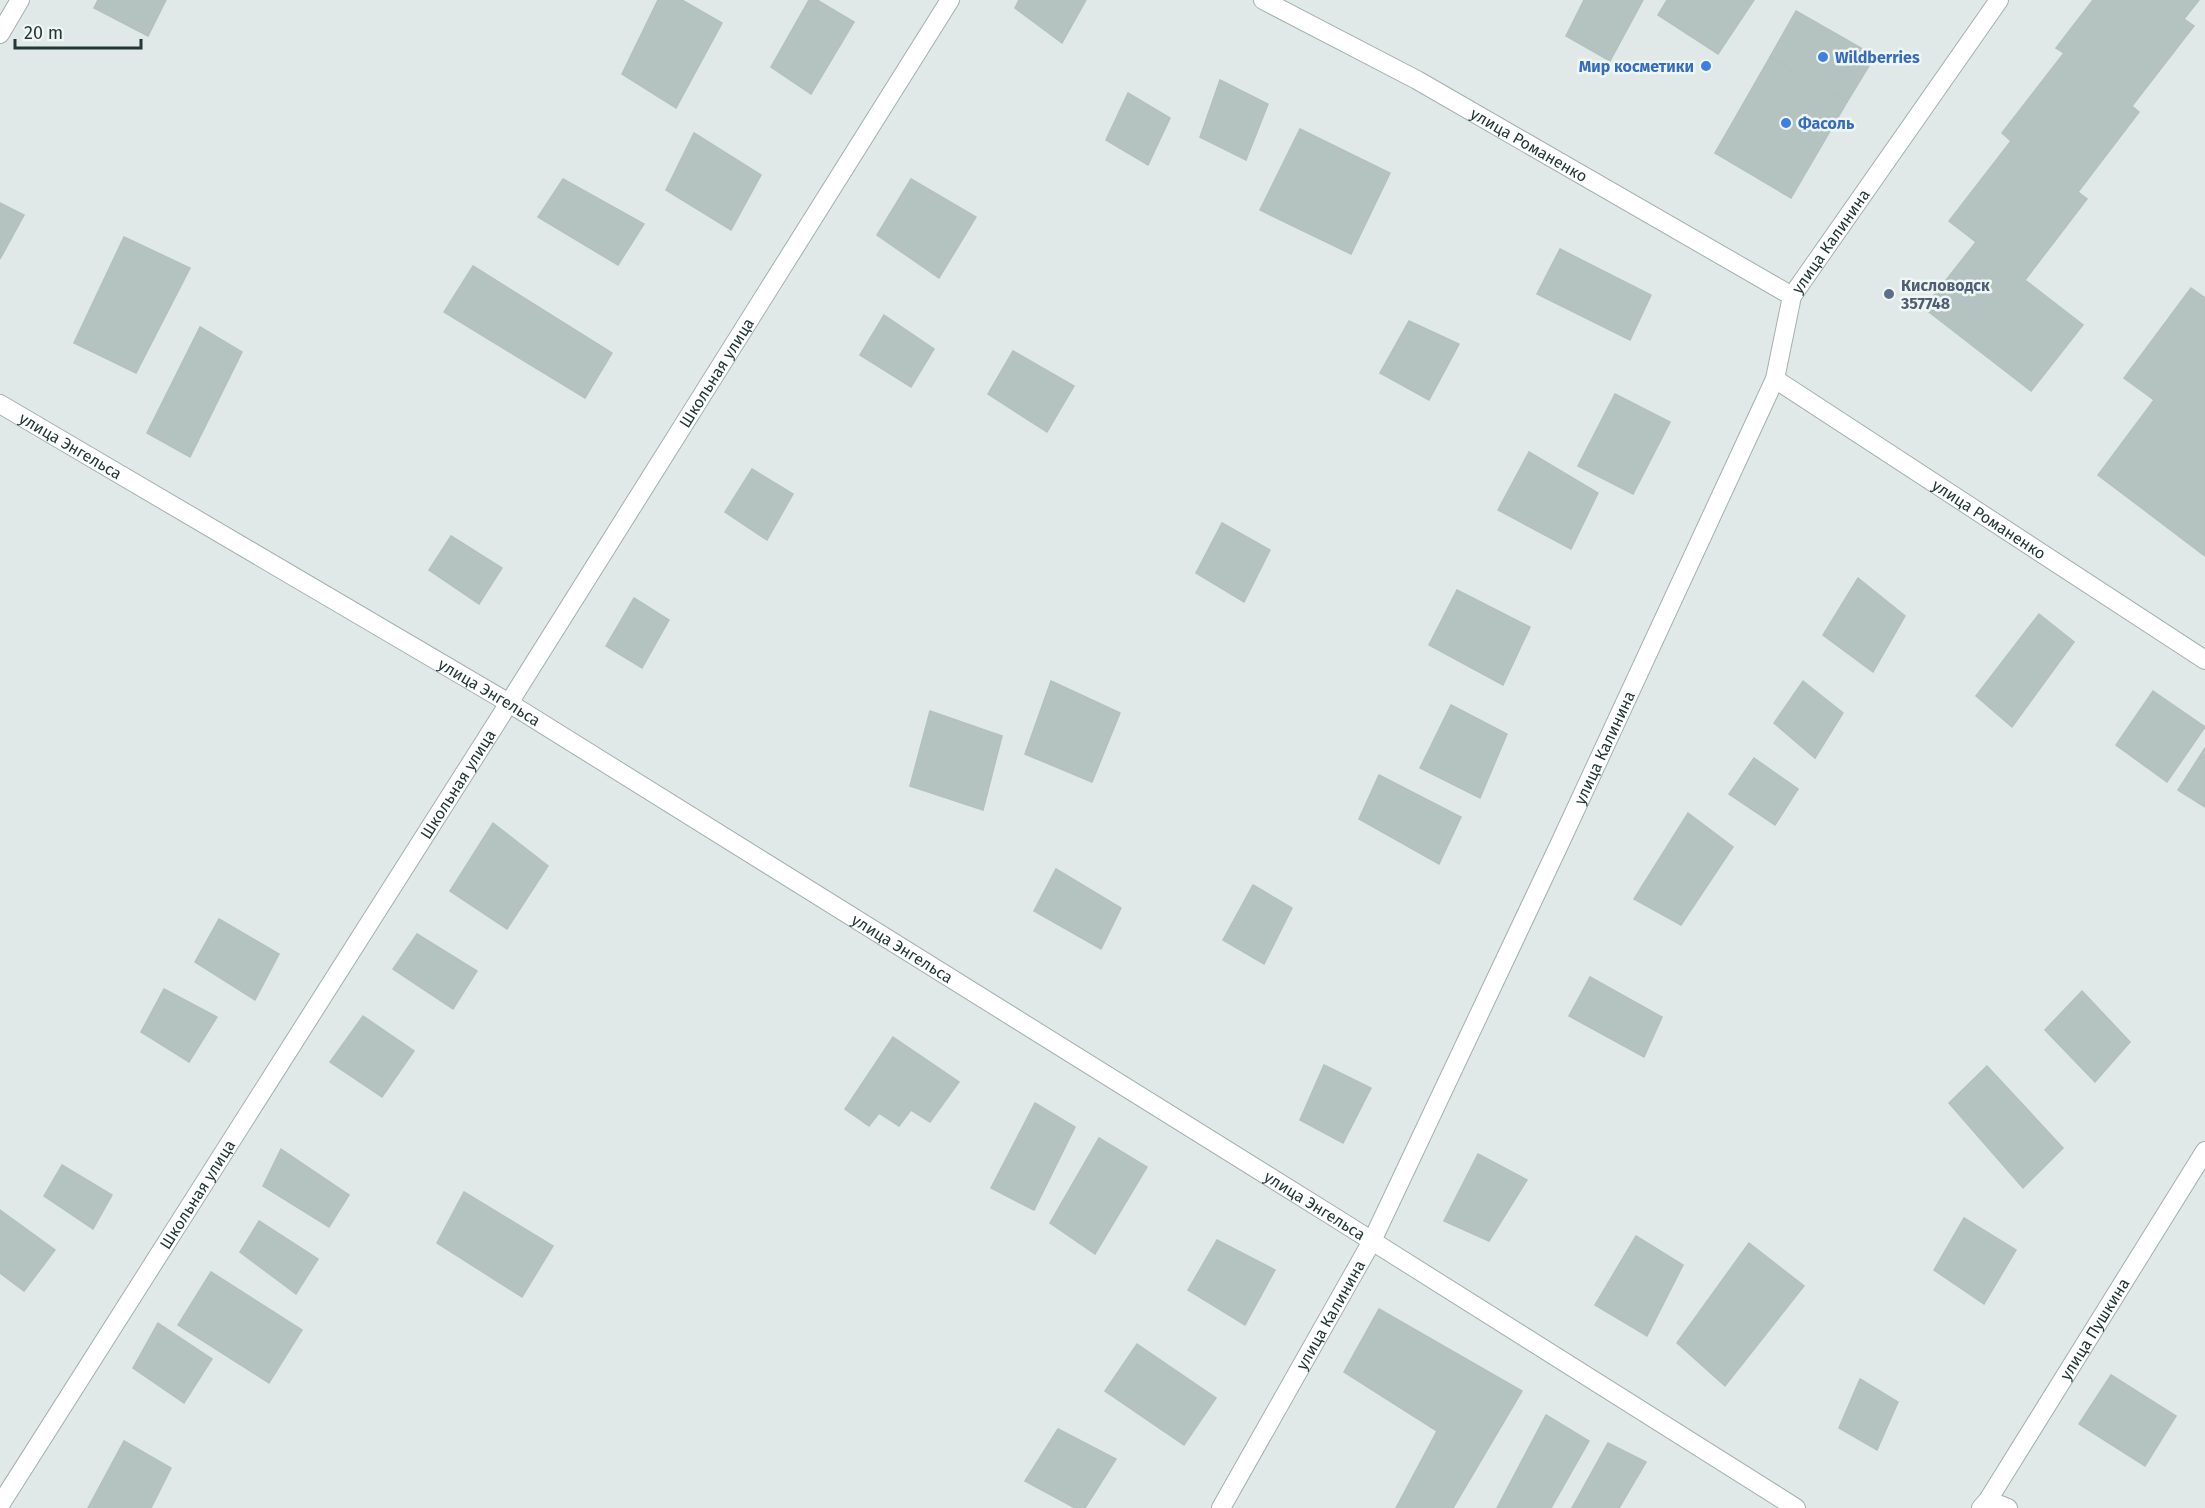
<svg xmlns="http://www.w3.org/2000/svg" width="2205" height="1508" viewBox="0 0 2205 1508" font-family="'Fira Sans',sans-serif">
<rect width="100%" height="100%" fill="#e0e9e7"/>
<g fill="#b5c3c0" stroke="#b3c1bf" stroke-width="1.5">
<polygon points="98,0 166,0 148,36 94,8"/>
<polygon points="658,0 682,0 722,23 676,108 622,74"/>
<polygon points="809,0 817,0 854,22 811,94 771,67"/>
<polygon points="1019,0 1086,0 1062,43 1015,8"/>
<polygon points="1584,0 1643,0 1610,61 1566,36"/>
<polygon points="1667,0 1754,0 1718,54 1658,15"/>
<polygon points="2093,0 2199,0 2184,19 2194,26 2132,106 2139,112 2078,192 2087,199 2025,280 2083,325 2031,391 1924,308 1976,242 1949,221 2011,141 2002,133 2064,53 2056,48"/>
<polygon points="1796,11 1875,56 1847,102 1770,57"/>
<polygon points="1770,57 1847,102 1791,198 1715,153"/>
<polygon points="1220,80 1268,104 1246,160 1200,137"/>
<polygon points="1128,93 1170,118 1148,165 1106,140"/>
<polygon points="1300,129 1390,173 1351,254 1260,210"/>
<polygon points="694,133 761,175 731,230 666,190"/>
<polygon points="563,179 644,224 618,265 538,217"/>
<polygon points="911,179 976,217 939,278 877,235"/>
<polygon points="0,203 24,215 0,259"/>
<polygon points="124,237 190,268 136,373 74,343"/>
<polygon points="1560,249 1651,295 1630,340 1537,294"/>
<polygon points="473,266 612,353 585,398 444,312"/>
<polygon points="2191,288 2205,298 2205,556 2098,475 2154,400 2124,378"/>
<polygon points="884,315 934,349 911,387 860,355"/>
<polygon points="1409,321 1459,344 1429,400 1380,373"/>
<polygon points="200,327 242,352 190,457 147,433"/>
<polygon points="1013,351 1074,386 1047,432 988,394"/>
<polygon points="1615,394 1670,422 1633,494 1578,466"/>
<polygon points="1529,452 1598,493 1571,549 1498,510"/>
<polygon points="752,469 793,494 767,540 725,512"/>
<polygon points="1222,523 1270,550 1244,602 1196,573"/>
<polygon points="451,536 502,568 479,604 429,570"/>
<polygon points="1858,578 1905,616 1873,672 1823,635"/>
<polygon points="1457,590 1530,627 1503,685 1429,645"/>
<polygon points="634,598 669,620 642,668 606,646"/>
<polygon points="2039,614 2074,642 2012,727 1976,696"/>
<polygon points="1051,681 1120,713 1092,782 1025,754"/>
<polygon points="1803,681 1843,713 1815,758 1774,723"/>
<polygon points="2153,691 2205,727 2167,782 2116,745"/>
<polygon points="1451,705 1507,734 1480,798 1420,768"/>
<polygon points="930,711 1002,736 983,810 910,786"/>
<polygon points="2205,748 2205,807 2178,790"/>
<polygon points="1754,758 1798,789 1775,825 1729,794"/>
<polygon points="1379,775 1461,817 1439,864 1359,819"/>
<polygon points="1688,813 1733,847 1681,925 1634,899"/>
<polygon points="493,823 548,866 507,929 450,891"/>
<polygon points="1056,869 1121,908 1101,949 1034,911"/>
<polygon points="1253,885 1292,908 1264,964 1223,940"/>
<polygon points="219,919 279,954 255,1000 195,962"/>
<polygon points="417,934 477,971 453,1009 393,969"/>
<polygon points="1590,977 1662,1017 1644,1057 1569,1016"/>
<polygon points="164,989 217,1017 189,1062 141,1032"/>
<polygon points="2082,991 2130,1042 2095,1082 2045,1030"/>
<polygon points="363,1016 414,1051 382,1097 330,1062"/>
<polygon points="893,1037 959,1082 930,1122 911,1110 899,1126 879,1113 869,1126 845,1109"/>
<polygon points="1324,1065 1371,1088 1343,1143 1300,1120"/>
<polygon points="1987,1066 2063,1148 2023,1188 1949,1103"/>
<polygon points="1035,1103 1075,1127 1034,1210 991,1188"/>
<polygon points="1099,1138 1147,1167 1095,1254 1050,1223"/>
<polygon points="281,1149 349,1195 329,1227 263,1186"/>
<polygon points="1478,1154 1527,1180 1489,1241 1444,1221"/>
<polygon points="62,1165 112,1195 93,1229 44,1196"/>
<polygon points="464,1192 553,1246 522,1297 437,1243"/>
<polygon points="0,1210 55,1250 24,1291 0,1273"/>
<polygon points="1964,1218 2016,1250 1984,1304 1934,1270"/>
<polygon points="259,1221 318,1259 296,1294 240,1252"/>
<polygon points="1636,1236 1683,1265 1647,1336 1595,1305"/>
<polygon points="1217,1240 1275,1270 1245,1325 1188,1290"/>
<polygon points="1749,1243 1804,1286 1725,1386 1677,1343"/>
<polygon points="211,1272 302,1330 269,1383 178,1325"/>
<polygon points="1379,1309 1522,1391 1453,1508 1396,1508 1437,1431 1344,1372"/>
<polygon points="158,1323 212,1359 184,1403 133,1368"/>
<polygon points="1137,1344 1216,1398 1184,1445 1105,1391"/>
<polygon points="2111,1375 2176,1416 2145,1466 2079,1424"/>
<polygon points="1860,1379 1898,1402 1877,1450 1839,1428"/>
<polygon points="1546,1415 1589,1441 1551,1508 1497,1508"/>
<polygon points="1058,1429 1116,1459 1085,1508 1075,1508 1025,1481"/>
<polygon points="124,1441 171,1468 151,1508 88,1508"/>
<polygon points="1608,1443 1646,1462 1619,1508 1572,1508"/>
</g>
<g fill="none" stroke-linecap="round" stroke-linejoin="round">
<defs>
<g id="minor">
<path id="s1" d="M1263 0 1417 80 1792 296"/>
<polyline points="0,34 20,0"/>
<path id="s2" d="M1775 379 2205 660"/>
<path id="s3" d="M0 404 509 703 1334 1217 1796 1508"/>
<polyline points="1988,1500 2008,1508"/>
<path id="s4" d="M0 1505 509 703 950 0"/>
<path id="s5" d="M1221 1508 1372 1241 1560 843 1775 379 1792 296 1999 0"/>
<path id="s6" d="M1981 1508 1988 1500 2205 1151"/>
</g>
</defs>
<use href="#minor" stroke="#a4b0ae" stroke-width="20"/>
<use href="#minor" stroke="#fff" stroke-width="18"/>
</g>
<g fill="#3f7fe0" stroke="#eff6f4" stroke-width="2">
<circle cx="1823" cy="57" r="6"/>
<circle cx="1706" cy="66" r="6"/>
<circle cx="1786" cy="123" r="6"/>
</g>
<circle fill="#5c6f8a" stroke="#eff6f4" stroke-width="2" cx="1889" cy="294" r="6"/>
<g text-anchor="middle" stroke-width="5" stroke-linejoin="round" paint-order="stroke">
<g font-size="16" font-weight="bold" fill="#366cbe" stroke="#eff6f4" text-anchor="start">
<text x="1835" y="63">Wildberries</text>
<text x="1694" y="72" text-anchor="end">Мир косметики</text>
<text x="1798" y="129">Фасоль</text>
</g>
<g font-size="16" fill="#233736" stroke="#eff6f4">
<text dy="6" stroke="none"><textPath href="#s1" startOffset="303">улица Романенко</textPath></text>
<text dy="6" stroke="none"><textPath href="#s5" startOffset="1410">улица Калинина</textPath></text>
<text dy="6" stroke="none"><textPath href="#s4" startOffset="1340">Школьная улица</textPath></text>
<text dy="6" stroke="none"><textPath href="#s3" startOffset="82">улица Энгельса</textPath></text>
<text dy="6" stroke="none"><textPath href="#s2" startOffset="256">улица Романенко</textPath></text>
<text dy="6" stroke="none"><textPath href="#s3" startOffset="568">улица Энгельса</textPath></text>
<text dy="6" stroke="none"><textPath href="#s5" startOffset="852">улица Калинина</textPath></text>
<text dy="6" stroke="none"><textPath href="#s4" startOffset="854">Школьная улица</textPath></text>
<text dy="6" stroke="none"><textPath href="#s3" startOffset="1054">улица Энгельса</textPath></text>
<text dy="6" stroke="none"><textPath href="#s4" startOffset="368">Школьная улица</textPath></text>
<text dy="6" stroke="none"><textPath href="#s3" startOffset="1540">улица Энгельса</textPath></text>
<text dy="6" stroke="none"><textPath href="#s5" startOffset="222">улица Калинина</textPath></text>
<text dy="6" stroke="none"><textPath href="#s6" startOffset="212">улица Пушкина</textPath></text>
</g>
<g font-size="16" font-weight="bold" fill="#4e5e75" stroke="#eff6f4" text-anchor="start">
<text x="1901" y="291">Кисловодск<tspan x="1901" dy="18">357748</tspan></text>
</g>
</g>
<path d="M15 39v9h126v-9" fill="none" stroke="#233736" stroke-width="3"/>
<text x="24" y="39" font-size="18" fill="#233736" stroke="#eff6f4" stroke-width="4.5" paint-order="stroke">20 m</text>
</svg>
